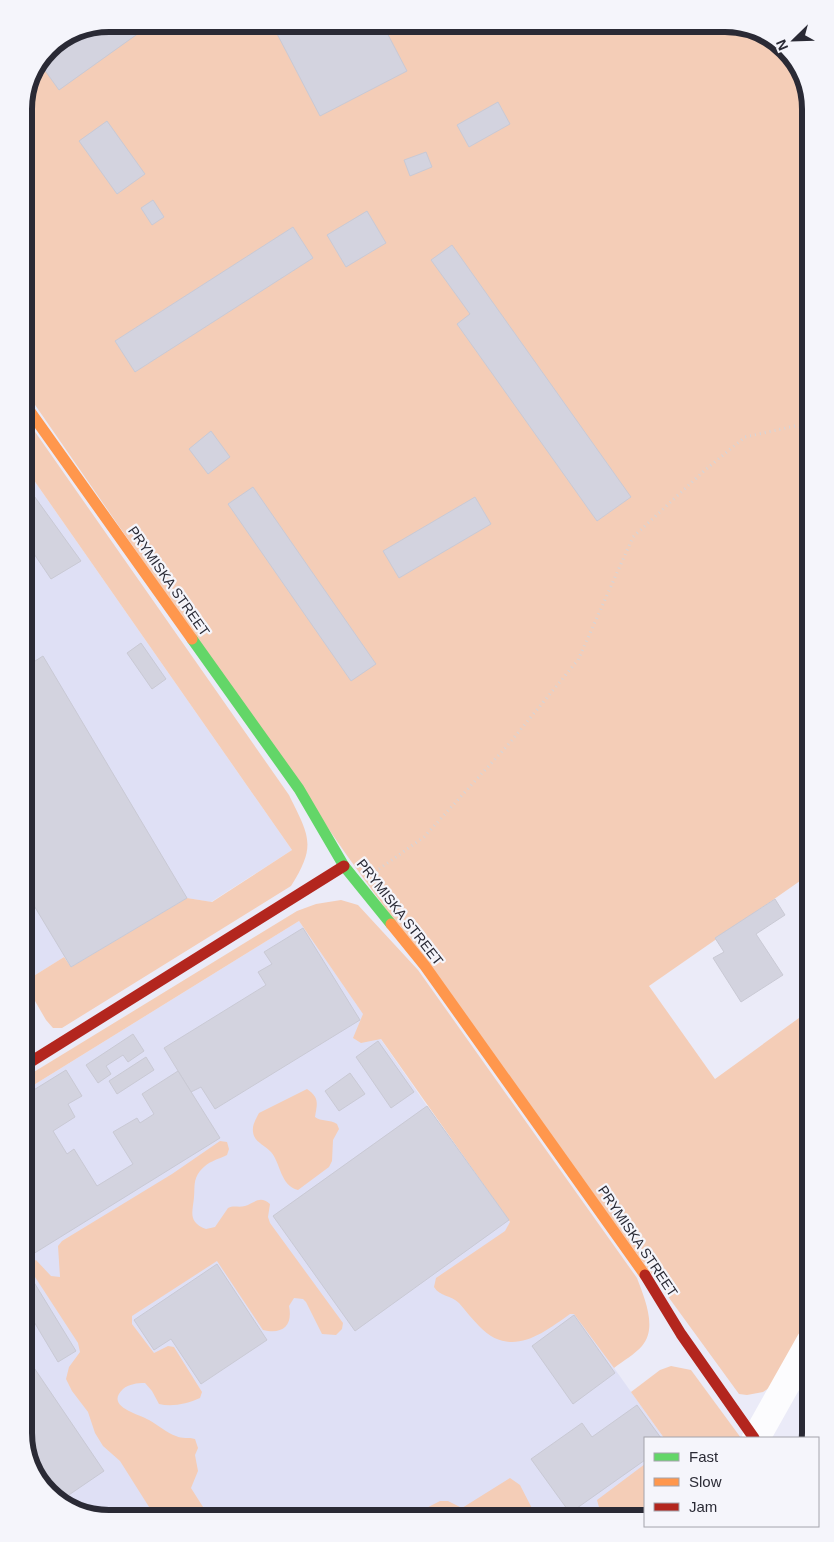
<svg xmlns="http://www.w3.org/2000/svg" width="834" height="1542" viewBox="0 0 834 1542" font-family="Arial,sans-serif">
<rect width="100%" height="100%" fill="#ebebf8"/>
<g fill="#dfe0f5">
<polygon points="24,466 292,850 211,902 187,898 71,967 64,957 24,982"/>
<polygon points="299,921 427,1106 664,1438 645,1438 645,1495 614,1518 104,1518 62,1504 30,1466 24,1433 24,1091"/>
</g>
<g fill="#f4cdb7">
<polygon points="730,24 777,41 804,76 810,109 810,874 649,986 715,1079 810,1010 810,1336 775,1384 763,1392 747,1395 739,1394 348,857 24,389 24,104 49,49 77,30"/>
<path d="M24 416 289 795C309 836 317 845 291 886L62 1028H53L46 1020 24 982 64 957 71 967 187 898 212 902 292 850 24 466Z"/>
<path d="M341 900 358 905 418 970 637 1278C644 1297 658 1328 642 1346 635 1354 623 1361 614 1368L574 1314H570C542 1334 510 1359 479 1326 472 1319 466 1311 459 1303 451 1295 440 1297 434 1287L436 1278 505 1231 510 1222 381 1039 361 1043 353 1038 363 1014 299 921 24 1091V1078L297 911 316 904Z"/>
<path d="M307 1089C320 1098 317 1104 315 1117 321 1122 330 1119 337 1124L339 1129 333 1140 332 1161 329 1167 298 1190C280 1185 281 1164 271 1152 265 1145 254 1142 253 1132 252 1125 256 1119 259 1113Z"/>
<path d="M220 1141 227 1142 229 1149 227 1155C217 1160 208 1161 200 1171 193 1180 195 1187 194 1197 193 1211 187 1222 206 1229L215 1227 228 1208C234 1205 238 1208 245 1206 254 1203 260 1195 270 1204L268 1217 270 1223 343 1323 342 1329 336 1335 322 1334 306 1302 303 1299 294 1298 289 1306C293 1325 283 1335 263 1330L217 1261 132 1316V1324L154 1353 168 1346 174 1347 202 1392 200 1398C187 1404 172 1407 159 1404L152 1391 145 1383C137 1383 129 1384 123 1389 104 1407 140 1414 149 1420 158 1425 167 1433 176 1436 182 1439 189 1437 195 1439L198 1448 195 1455 198 1471 191 1488 210 1518H156L120 1461 103 1446 95 1433 88 1412 72 1391 66 1379 69 1367 80 1352 78 1343 35 1277 30 1263 36 1260 51 1276 60 1277 58 1246 62 1241 172 1174Z"/>
<polygon points="671,1366 691,1370 741,1438 664,1438 631,1392 660,1370"/>
<polygon points="645,1464 645,1518 598,1518 600,1511 597,1500"/>
<polygon points="510,1478 520,1485 537,1518 407,1518 440,1501 448,1501 462,1508"/>
</g>
<g fill="#d3d3df" stroke="#c9c9d4">
<polygon points="384,27 407,71 320,116 275,30"/>
<polygon points="77,30 143,30 59,90 41,65 49,49"/>
<polygon points="498,102 510,124 469,147 457,125"/>
<polygon points="107,121 145,174 117,194 79,141"/>
<polygon points="426,152 432,167 410,176 404,160"/>
<polygon points="153,200 164,217 152,225 141,208"/>
<polygon points="367,211 386,243 346,267 327,235"/>
<polygon points="293,227 313,258 135,372 115,341"/>
<polygon points="452,245 631,497 597,521 457,324 470,314 431,260"/>
<polygon points="211,431 230,457 208,474 189,449"/>
<polygon points="24,482 81,561 51,579 24,539"/>
<polygon points="253,487 376,664 351,681 228,504"/>
<polygon points="475,497 491,524 399,578 383,551"/>
<polygon points="141,643 166,679 152,689 127,653"/>
<polygon points="43,656 187,898 71,967 24,889 24,668"/>
<polygon points="775,899 785,915 756,934 783,975 741,1002 713,958 724,952 715,938"/>
<polygon points="303,928 360,1020 215,1109 201,1087 191,1092 164,1048 266,985 258,972 272,964 264,952"/>
<polygon points="133,1034 144,1051 128,1062 123,1055 106,1066 111,1074 98,1083 86,1065"/>
<polygon points="378,1041 414,1092 391,1108 356,1057"/>
<polygon points="146,1057 154,1070 117,1094 109,1081"/>
<polygon points="66,1070 82,1096 68,1104 75,1117 53,1131 67,1154 74,1149 97,1186 133,1164 113,1132 137,1118 140,1123 154,1114 142,1094 178,1071 220,1138 25,1259 24,1096"/>
<polygon points="350,1073 365,1094 339,1111 325,1091"/>
<polygon points="427,1106 509,1220 355,1331 273,1216"/>
<polygon points="217,1264 267,1340 201,1384 171,1339 154,1350 134,1320"/>
<polygon points="24,1266 76,1351 58,1362 24,1305"/>
<polygon points="574,1315 615,1373 573,1404 532,1346"/>
<polygon points="24,1353 104,1471 60,1501 30,1466 24,1433"/>
<polygon points="637,1405 661,1438 645,1438 645,1460 570,1513 531,1459 582,1423 592,1437"/>
</g>
<g fill="none" stroke-linecap="round" stroke-linejoin="round">
<polyline stroke="#d5d5d9" stroke-width="3" stroke-dasharray="1 4" stroke-linecap="butt" points="379,869 424,837 507,746 578,660 633,537 705,470 745,437 795,426 810,429"/>
<polyline stroke="#fcfcfe" stroke-width="28" points="756,1438 810,1342"/>
<polyline stroke="#63d668" stroke-width="11" points="192,639 299,789 344,866 391,924"/>
<g stroke="#ff974d" stroke-width="11">
<polyline points="24,403 192,639"/>
<polyline points="391,924 425,966 645,1275"/>
</g>
<g stroke="#b3261e" stroke-width="11">
<polyline points="24,1066 344,866"/>
<polyline points="645,1275 681,1334 754,1438"/>
</g>
</g>
<g text-anchor="middle" stroke-width="4.5" stroke-linejoin="round" paint-order="stroke">
<g font-size="14" fill="#2a2a35" stroke="#f5f5fb">
<text transform="translate(169 581) rotate(55)" y="5">PRYMISKA STREET</text>
<text transform="translate(400 912) rotate(52)" y="5">PRYMISKA STREET</text>
<text transform="translate(638 1241) rotate(56)" y="5">PRYMISKA STREET</text>
</g>
</g>
<path d="M0 0H834V1542H0ZM109 32H725A77 77 0 0 1 802 109V1433A77 77 0 0 1 725 1510H109A77 77 0 0 1 32 1433V109A77 77 0 0 1 109 32Z" fill="#f5f5fb" fill-rule="evenodd"/>
<path fill="none" stroke="#2a2a35" stroke-width="6" d="M109 32H725A77 77 0 0 1 802 109V1433A77 77 0 0 1 725 1510H109A77 77 0 0 1 32 1433V109A77 77 0 0 1 109 32Z"/>
<rect x="644" y="1437" width="175" height="90" fill="#f5f5fb" stroke="#a4a4ac"/>
<rect x="654" y="1453" width="25" height="8" fill="#63d668" stroke="#a4a4ac"/>
<text x="689" y="1462" font-size="15" fill="#2a2a35">Fast</text>
<rect x="654" y="1478" width="25" height="8" fill="#ff974d" stroke="#a4a4ac"/>
<text x="689" y="1487" font-size="15" fill="#2a2a35">Slow</text>
<rect x="654" y="1503" width="25" height="8" fill="#b3261e" stroke="#a4a4ac"/>
<text x="689" y="1512" font-size="15" fill="#2a2a35">Jam</text>
<g transform="translate(794 40) rotate(247)" stroke="#f5f5fb" stroke-width="4" paint-order="stroke">
<path d="M0-4L9 19L0 12L-9 19Z" fill="#2a2a35"/>
<text y="-8" font-size="14" font-weight="bold" text-anchor="middle" fill="#2a2a35">N</text>
</g>
</svg>
